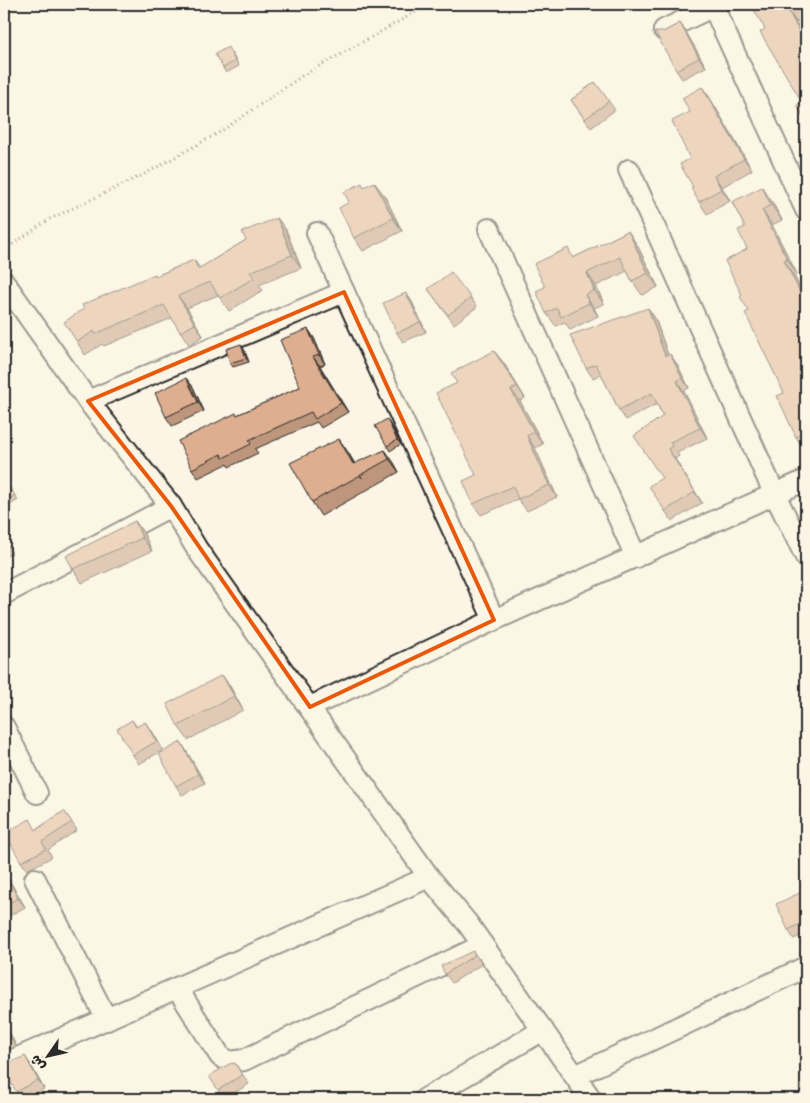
<svg xmlns="http://www.w3.org/2000/svg" width="810" height="1103" viewBox="0 0 810 1103" font-family="Caveat,'Playpen Sans Arabic',sans-serif">
<rect width="100%" height="100%" fill="#fcf5e5"/>
<filter id="ink" filterUnits="userSpaceOnUse"><feTurbulence type="fractalNoise" baseFrequency=".02" numOctaves="2"/><feDisplacementMap in="SourceGraphic" scale="10" xChannelSelector="R" yChannelSelector="G"/><feConvolveMatrix kernelMatrix="1 2 1 2 8 2 1 2 1" color-interpolation-filters="sRGB"/></filter>
<g filter="url(#ink)">
<g fill="none" stroke-linecap="round" stroke-linejoin="round">
<defs>
<g id="street">
<polyline points="713,6 806,210"/>
<polyline points="664,30 718,4"/>
<polyline points="629,170 775,495 806,557"/>
<polyline points="489,229 636,557"/>
<polyline points="317,233 494,620"/>
<polyline points="4,282 88,401 171,506 197,549 429,877 468,924 591,1099"/>
<polyline points="88,401 344,292"/>
<polyline points="4,594 171,506"/>
<polyline points="310,707 494,620 806,480"/>
<polyline points="4,727 37,793"/>
<polyline points="35,879 107,1020"/>
<polyline points="177,988 220,1056 230,1062 244,1060 483,945"/>
<polyline points="4,1064 429,877"/>
<polyline points="575,1076 806,967"/>
<polyline points="425,1099 543,1030"/>
</g>
</defs>
<use href="#street" stroke="#2b2b2b" stroke-width="24"/>
<polyline stroke="#2b2b2b" stroke-width="3" stroke-dasharray="1 4" stroke-linecap="butt" points="4,250 50,219 143,175 220,132 302,76 430,4"/>
<use href="#street" stroke="#fcf5e5" stroke-width="20"/>
</g>
<g fill="#be967b" stroke="#2b2b2b">
<polygon points="758,4 806,4 806,16 796,22 803,34 802,102 765,29 759,7"/>
<polygon points="680,23 686,32 706,67 682,79 676,70 663,32"/>
<polygon points="231,52 239,66 226,73 223,68"/>
<polygon points="595,82 615,110 591,128 571,100"/>
<polygon points="702,87 710,98 752,170 722,187 730,201 707,214 699,202 693,187 690,112"/>
<polygon points="365,187 384,195 402,231 363,251 354,238 349,202"/>
<polygon points="732,202 772,202 782,220 772,225 797,274 794,276 806,299 806,452 796,437 784,393 742,295 747,249 745,227"/>
<polygon points="277,218 286,230 301,268 259,285 263,290 229,311 218,295 187,308 203,336 189,345 172,318 104,346 102,344 85,355 77,342 155,274 156,276 194,260 200,268 246,240"/>
<polygon points="628,231 637,245 658,287 642,295 632,281 627,271 596,286 604,304 594,308 598,316 570,330 565,322 556,326 546,313 575,257"/>
<polygon points="428,289 471,298 477,307 454,324"/>
<polygon points="406,293 412,302 426,332 403,342 397,333"/>
<polygon points="648,308 655,318 668,355 677,364 689,388 684,391 707,438 677,453 679,456 675,459 702,503 672,521 665,511 662,478 663,416 657,404 626,420 619,410 601,374 593,378 586,368"/>
<polygon points="308,329 314,338 325,364 320,366 348,412 321,428 317,422 255,449 258,453 229,467 227,464 198,478 192,469 237,415 300,387"/>
<polygon points="244,349 249,362 233,367 230,363"/>
<polygon points="503,362 525,398 520,401 543,444 535,448 557,497 527,511 518,499 481,515 473,504 476,475 457,383"/>
<polygon points="186,378 193,387 204,411 172,426 166,417"/>
<polygon points="390,424 401,444 390,451 387,446"/>
<polygon points="385,450 394,463 399,472 321,516 312,502 348,452 355,464"/>
<polygon points="4,480 18,500 7,507 4,502"/>
<polygon points="135,521 144,534 152,551 82,583 73,569"/>
<polygon points="4,540 12,553 4,558"/>
<polygon points="222,675 231,688 243,710 188,740 178,726"/>
<polygon points="132,720 137,727 152,731 163,750 139,764 133,755"/>
<polygon points="181,742 187,752 205,783 182,795 176,786"/>
<polygon points="64,811 77,830 48,850 52,857 27,870 21,862 37,829"/>
<polygon points="4,871 25,907 4,919"/>
<polygon points="806,890 806,933 794,939 788,930"/>
<polygon points="473,951 482,964 452,983 445,974"/>
<polygon points="4,1021 16,1046 4,1052"/>
<polygon points="235,1063 249,1084 224,1099 218,1090"/>
<polygon points="31,1065 44,1089 26,1099 22,1099 16,1092"/>
</g>
<g fill="#9b7a64" stroke="#2b2b2b">
<polygon points="788,10 796,22 806,40 801,35"/>
<polygon points="680,23 686,32 706,67 699,58"/>
<polygon points="702,87 710,98 752,170 744,159"/>
<polygon points="714,176 722,187 730,201 721,189"/>
<polygon points="374,182 384,195 402,231 393,218"/>
<polygon points="762,187 772,202 782,220 771,205"/>
<polygon points="762,210 772,225 797,274 787,259"/>
<polygon points="277,218 286,230 301,268 292,255"/>
<polygon points="628,231 637,245 658,287 648,273"/>
<polygon points="784,260 794,276 806,299 806,304"/>
<polygon points="587,273 596,286 604,304 594,290"/>
<polygon points="406,293 412,302 426,332 420,322"/>
<polygon points="585,295 594,308 598,316 589,303"/>
<polygon points="178,296 187,308 203,336 195,324"/>
<polygon points="648,308 655,318 672,366 665,356"/>
<polygon points="308,329 314,338 325,364 319,355"/>
<polygon points="241,344 244,349 249,362 246,358"/>
<polygon points="494,351 503,362 525,398 517,386"/>
<polygon points="670,354 677,364 689,388 682,378"/>
<polygon points="801,356 806,364 806,369"/>
<polygon points="313,357 320,366 348,412 341,403"/>
<polygon points="186,378 193,387 204,411 198,402"/>
<polygon points="677,381 684,391 707,438 700,428"/>
<polygon points="511,390 520,401 543,444 534,432"/>
<polygon points="387,419 390,424 401,444 397,440"/>
<polygon points="527,436 535,448 557,497 549,485"/>
<polygon points="339,439 348,452 362,478 353,464"/>
<polygon points="668,449 675,459 702,503 695,492"/>
<polygon points="385,450 394,463 399,472 389,459"/>
<polygon points="135,521 144,534 152,551 142,538"/>
<polygon points="222,675 231,688 243,710 234,696"/>
<polygon points="145,722 152,731 163,750 157,741"/>
<polygon points="181,742 187,752 205,783 198,774"/>
<polygon points="4,871 25,907 18,898 4,873"/>
<polygon points="4,1021 6,1024 16,1046 10,1037 4,1024"/>
<polygon points="25,1056 31,1065 44,1089 38,1080"/>
</g>
<g fill="#ddae8f" stroke="#2b2b2b">
<polygon points="758,4 798,4 788,10 801,35 806,32 806,122 797,105 802,102 760,32 765,29 754,10 759,7"/>
<polygon points="680,23 699,58 676,70 655,32 663,32"/>
<polygon points="228,47 235,61 223,68 215,54"/>
<polygon points="595,82 609,101 585,119 571,100"/>
<polygon points="702,87 744,159 714,176 721,189 699,202 691,188 693,187 680,164 690,159 672,121 690,112 682,98"/>
<polygon points="374,182 393,218 354,238 339,208 349,202 344,192 362,183 364,187"/>
<polygon points="762,187 771,205 762,210 787,259 784,260 806,304 806,353 801,356 806,369 806,438 804,433 796,437 777,396 784,393 745,313 749,311 740,297 742,295 725,261 747,249 738,230 745,227 732,202"/>
<polygon points="277,218 292,255 250,272 254,278 220,298 210,282 178,296 195,324 180,332 164,305 95,334 94,331 77,342 64,322 84,309 82,305 155,274 156,276 194,260 198,269 246,240 242,232"/>
<polygon points="628,231 648,273 632,281 620,257 587,273 594,290 585,295 589,303 561,317 557,308 546,313 536,291 545,287 534,264 568,248 573,258"/>
<polygon points="451,272 471,298 448,315 428,289"/>
<polygon points="406,293 420,322 397,333 383,303"/>
<polygon points="648,308 665,356 670,354 682,378 677,381 700,428 670,442 672,446 668,449 695,492 665,511 649,486 662,478 634,436 663,416 652,393 619,410 596,364 586,368 570,335"/>
<polygon points="308,329 319,355 313,357 341,403 315,419 311,412 249,440 251,444 223,458 221,454 192,469 178,441 236,413 237,415 300,387 280,340"/>
<polygon points="241,344 246,358 230,363 226,349"/>
<polygon points="494,351 517,386 511,390 534,432 527,436 549,485 518,499 513,486 473,504 463,481 476,475 436,393 457,383 451,373"/>
<polygon points="186,378 198,402 166,417 155,393"/>
<polygon points="387,419 397,440 387,446 375,426"/>
<polygon points="339,439 353,464 385,450 389,459 312,502 290,463"/>
<polygon points="4,480 15,495 4,503"/>
<polygon points="135,521 142,538 73,569 66,556"/>
<polygon points="222,675 234,696 178,726 167,704"/>
<polygon points="132,720 136,727 145,722 157,741 133,755 117,729"/>
<polygon points="181,742 198,774 176,786 159,754"/>
<polygon points="64,811 72,822 42,842 46,849 21,862 5,833 30,819 36,830"/>
<polygon points="4,873 18,898 4,906"/>
<polygon points="806,890 806,921 788,930 776,904"/>
<polygon points="473,951 475,955 445,974 441,966"/>
<polygon points="4,1024 10,1037 4,1040"/>
<polygon points="25,1056 38,1080 16,1092 4,1069 4,1065"/>
<polygon points="235,1063 242,1075 218,1090 209,1076 229,1064"/>
</g>
</g>
<path d="M0 0H810V1103H0ZM344 292 494 620 310 707 171 506 88 401Z" fill="#fcf5e5" fill-opacity=".55" fill-rule="evenodd"/>
<path fill="none" stroke="#e8590c" stroke-width="4" stroke-linejoin="round" d="M344 292 494 620 310 707 171 506 88 401Z"/>
<rect width="810" height="1103" fill="none" stroke="#fcf5e5" stroke-width="20"/>
<rect x="10" y="10" width="790" height="1083" fill="none" stroke="#2b2b2b" stroke-width="2" filter="url(#ink)"/>
<g transform="translate(48 1056) rotate(236)" stroke="#fcf5e5" stroke-width="4" paint-order="stroke">
<path d="M0-4L9 19L0 12L-9 19Z" fill="#2b2b2b"/>
<text y="-8" font-size="14" font-weight="bold" text-anchor="middle" fill="#2b2b2b">ش</text>
</g>
</svg>
